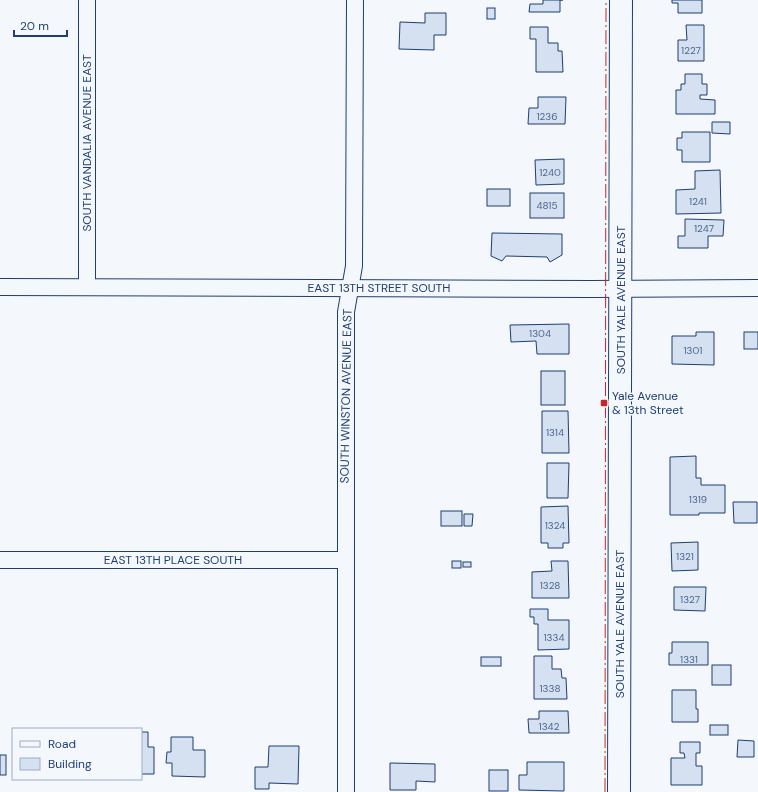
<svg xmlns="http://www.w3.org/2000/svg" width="758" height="792" viewBox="0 0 758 792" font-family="'DM Sans',sans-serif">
<rect width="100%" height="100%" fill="#f4f7fb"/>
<g fill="#d5e0f0" stroke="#1d3f73">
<polygon points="543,0 563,0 560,0 560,12 529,12 530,4 543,4"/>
<polygon points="672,0 702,0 702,13 678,13 678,3 672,3"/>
<rect x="487" y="8" width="8" height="11"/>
<polygon points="425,13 446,13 446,35 434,35 434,50 399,49 400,22 425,23"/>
<polygon points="686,25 704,25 704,61 678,61 678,40 687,40"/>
<polygon points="530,27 548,27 548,43 558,43 558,51 562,51 563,72 536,72 536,39 530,39"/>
<polygon points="685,74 702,74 702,84 707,84 707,95 700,95 700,99 715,100 715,114 676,114 676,90 681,90 681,84 685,84"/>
<polygon points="538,97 566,97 565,124 528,124 529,108 538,108"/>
<polygon points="712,122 730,122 730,134 712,133"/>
<polygon points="682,132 710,132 710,162 682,162 682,150 677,150 677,138 682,138"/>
<polygon points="564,159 564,184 536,185 535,160"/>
<polygon points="720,170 721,213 676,214 676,190 695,189 695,171"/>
<rect x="487" y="189" width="23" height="17"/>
<rect x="530" y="193" width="34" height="25"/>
<polygon points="685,219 724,220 723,236 708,236 708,248 678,248 678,236 685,236"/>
<polygon points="492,233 562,234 562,255 550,262 547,257 506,256 502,261 491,256"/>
<polygon points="569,324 569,354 537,354 536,341 511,342 510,325"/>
<polygon points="696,332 714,332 714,365 672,364 672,336 696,336"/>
<rect x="744" y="332" width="14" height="17"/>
<rect x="541" y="371" width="24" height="34"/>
<polygon points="542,411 568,411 569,453 542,453"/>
<polygon points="696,456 696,478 701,478 701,485 725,485 725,513 699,513 699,515 670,515 670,457"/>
<polygon points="547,463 569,463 568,498 547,498"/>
<polygon points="733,502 757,502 757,523 734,523"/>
<polygon points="568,506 569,543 563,543 563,548 548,548 548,543 541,543 541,507"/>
<rect x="441" y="511" width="21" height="15"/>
<polygon points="464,514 473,514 472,526 464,526"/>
<polygon points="698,542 698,570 672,571 671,543"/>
<rect x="452" y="561" width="9" height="7"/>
<polygon points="551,561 568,561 569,598 532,598 532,572 552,571"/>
<rect x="463" y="562" width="8" height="5"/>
<polygon points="674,587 706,587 705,611 674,610"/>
<polygon points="530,609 548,609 548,620 569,620 569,649 538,650 538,624 534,624 534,617 530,617"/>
<polygon points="672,642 708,642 708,665 669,665 669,653 672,653"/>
<polygon points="534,656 552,656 552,669 561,669 562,678 566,678 567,699 534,699"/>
<rect x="481" y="657" width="20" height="9"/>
<rect x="712" y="665" width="19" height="20"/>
<polygon points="672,690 696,690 696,709 698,709 698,722 672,722"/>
<polygon points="539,711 568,711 569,733 529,733 528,719 539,719"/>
<rect x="710" y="725" width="18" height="10"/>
<polygon points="141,732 148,732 148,747 154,747 154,774 141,774"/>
<polygon points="171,737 193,737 193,750 205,750 205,777 172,776 172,763 166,763 167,752 171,752"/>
<polygon points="738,740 754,741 754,757 737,757"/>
<polygon points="680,742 700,742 700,753 696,753 696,766 702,766 702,785 671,785 671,758 685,758 684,753 680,753"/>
<polygon points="269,746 299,746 298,784 269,783 269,789 255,789 255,767 268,767"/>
<rect x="0" y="755" width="6" height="20"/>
<polygon points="527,762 564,762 564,791 519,790 519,775 527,775"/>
<polygon points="390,763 435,764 435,782 416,781 416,790 390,790"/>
<rect x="489" y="770" width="19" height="21"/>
</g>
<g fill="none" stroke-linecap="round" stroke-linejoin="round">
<defs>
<g id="minor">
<polyline points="87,0 87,287"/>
<polyline points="0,287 592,289 758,288"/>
<polyline points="0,560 345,560"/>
<polyline points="346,792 346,312 354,266 355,0"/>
</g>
<polyline id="secondary" points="619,792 621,0"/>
</defs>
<use href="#minor" stroke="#1d3f73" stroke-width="18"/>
<use href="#secondary" stroke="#1d3f73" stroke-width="24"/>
<use href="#minor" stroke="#f4f7fb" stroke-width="16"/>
<use href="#secondary" stroke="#f4f7fb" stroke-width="22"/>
<polyline stroke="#c62828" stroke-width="1" stroke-dasharray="14 3 2 3" stroke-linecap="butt" points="605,792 606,0"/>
</g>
<rect fill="#c62828" stroke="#f4f7fb" stroke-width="1.5" x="600" y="399" width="8" height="8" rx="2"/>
<g text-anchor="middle" stroke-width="3" stroke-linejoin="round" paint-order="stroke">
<g font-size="10" fill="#4b6792">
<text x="691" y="54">1227</text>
<text x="547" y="120">1236</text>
<text x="550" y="176">1240</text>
<text x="698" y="205">1241</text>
<text x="547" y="209">4815</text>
<text x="704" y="232">1247</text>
<text x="540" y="337">1304</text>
<text x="693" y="354">1301</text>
<text x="555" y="436">1314</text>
<text x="698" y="503">1319</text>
<text x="555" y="529">1324</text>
<text x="685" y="560">1321</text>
<text x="550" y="589">1328</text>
<text x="690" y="603">1327</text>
<text x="554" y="641">1334</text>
<text x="689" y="663">1331</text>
<text x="550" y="692">1338</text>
<text x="549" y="730">1342</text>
</g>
<g font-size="12" fill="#1d3f73" stroke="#f4f7fb">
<text transform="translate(87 143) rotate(-90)" y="4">SOUTH VANDALIA AVENUE EAST</text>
<text x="379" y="292">EAST 13TH STREET SOUTH</text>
<text transform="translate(621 300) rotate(-90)" y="4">SOUTH YALE AVENUE EAST</text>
<text transform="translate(346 396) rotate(-89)" y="4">SOUTH WINSTON AVENUE EAST</text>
<text x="173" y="564">EAST 13TH PLACE SOUTH</text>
<text transform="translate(620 624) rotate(-90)" y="4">SOUTH YALE AVENUE EAST</text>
</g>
<g font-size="12" fill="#1d3f73" stroke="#f4f7fb" text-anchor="start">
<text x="612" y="400">Yale Avenue<tspan x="612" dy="14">&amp; 13th Street</tspan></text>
</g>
</g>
<rect x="12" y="728" width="130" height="52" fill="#f4f7fb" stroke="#9eadc5"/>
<rect x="20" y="741" width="20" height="6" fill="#f4f7fb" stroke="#9eadc5"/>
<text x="48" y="748" font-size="12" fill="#1d3f73">Road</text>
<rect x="20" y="758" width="20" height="12" fill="#d5e0f0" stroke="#9eadc5"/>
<text x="48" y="768" font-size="12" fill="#1d3f73">Building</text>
<path d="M14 30v6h53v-6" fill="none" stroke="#1d3f73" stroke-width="2"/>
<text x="20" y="30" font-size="12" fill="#1d3f73" stroke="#f4f7fb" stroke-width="3" paint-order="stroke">20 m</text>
</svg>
